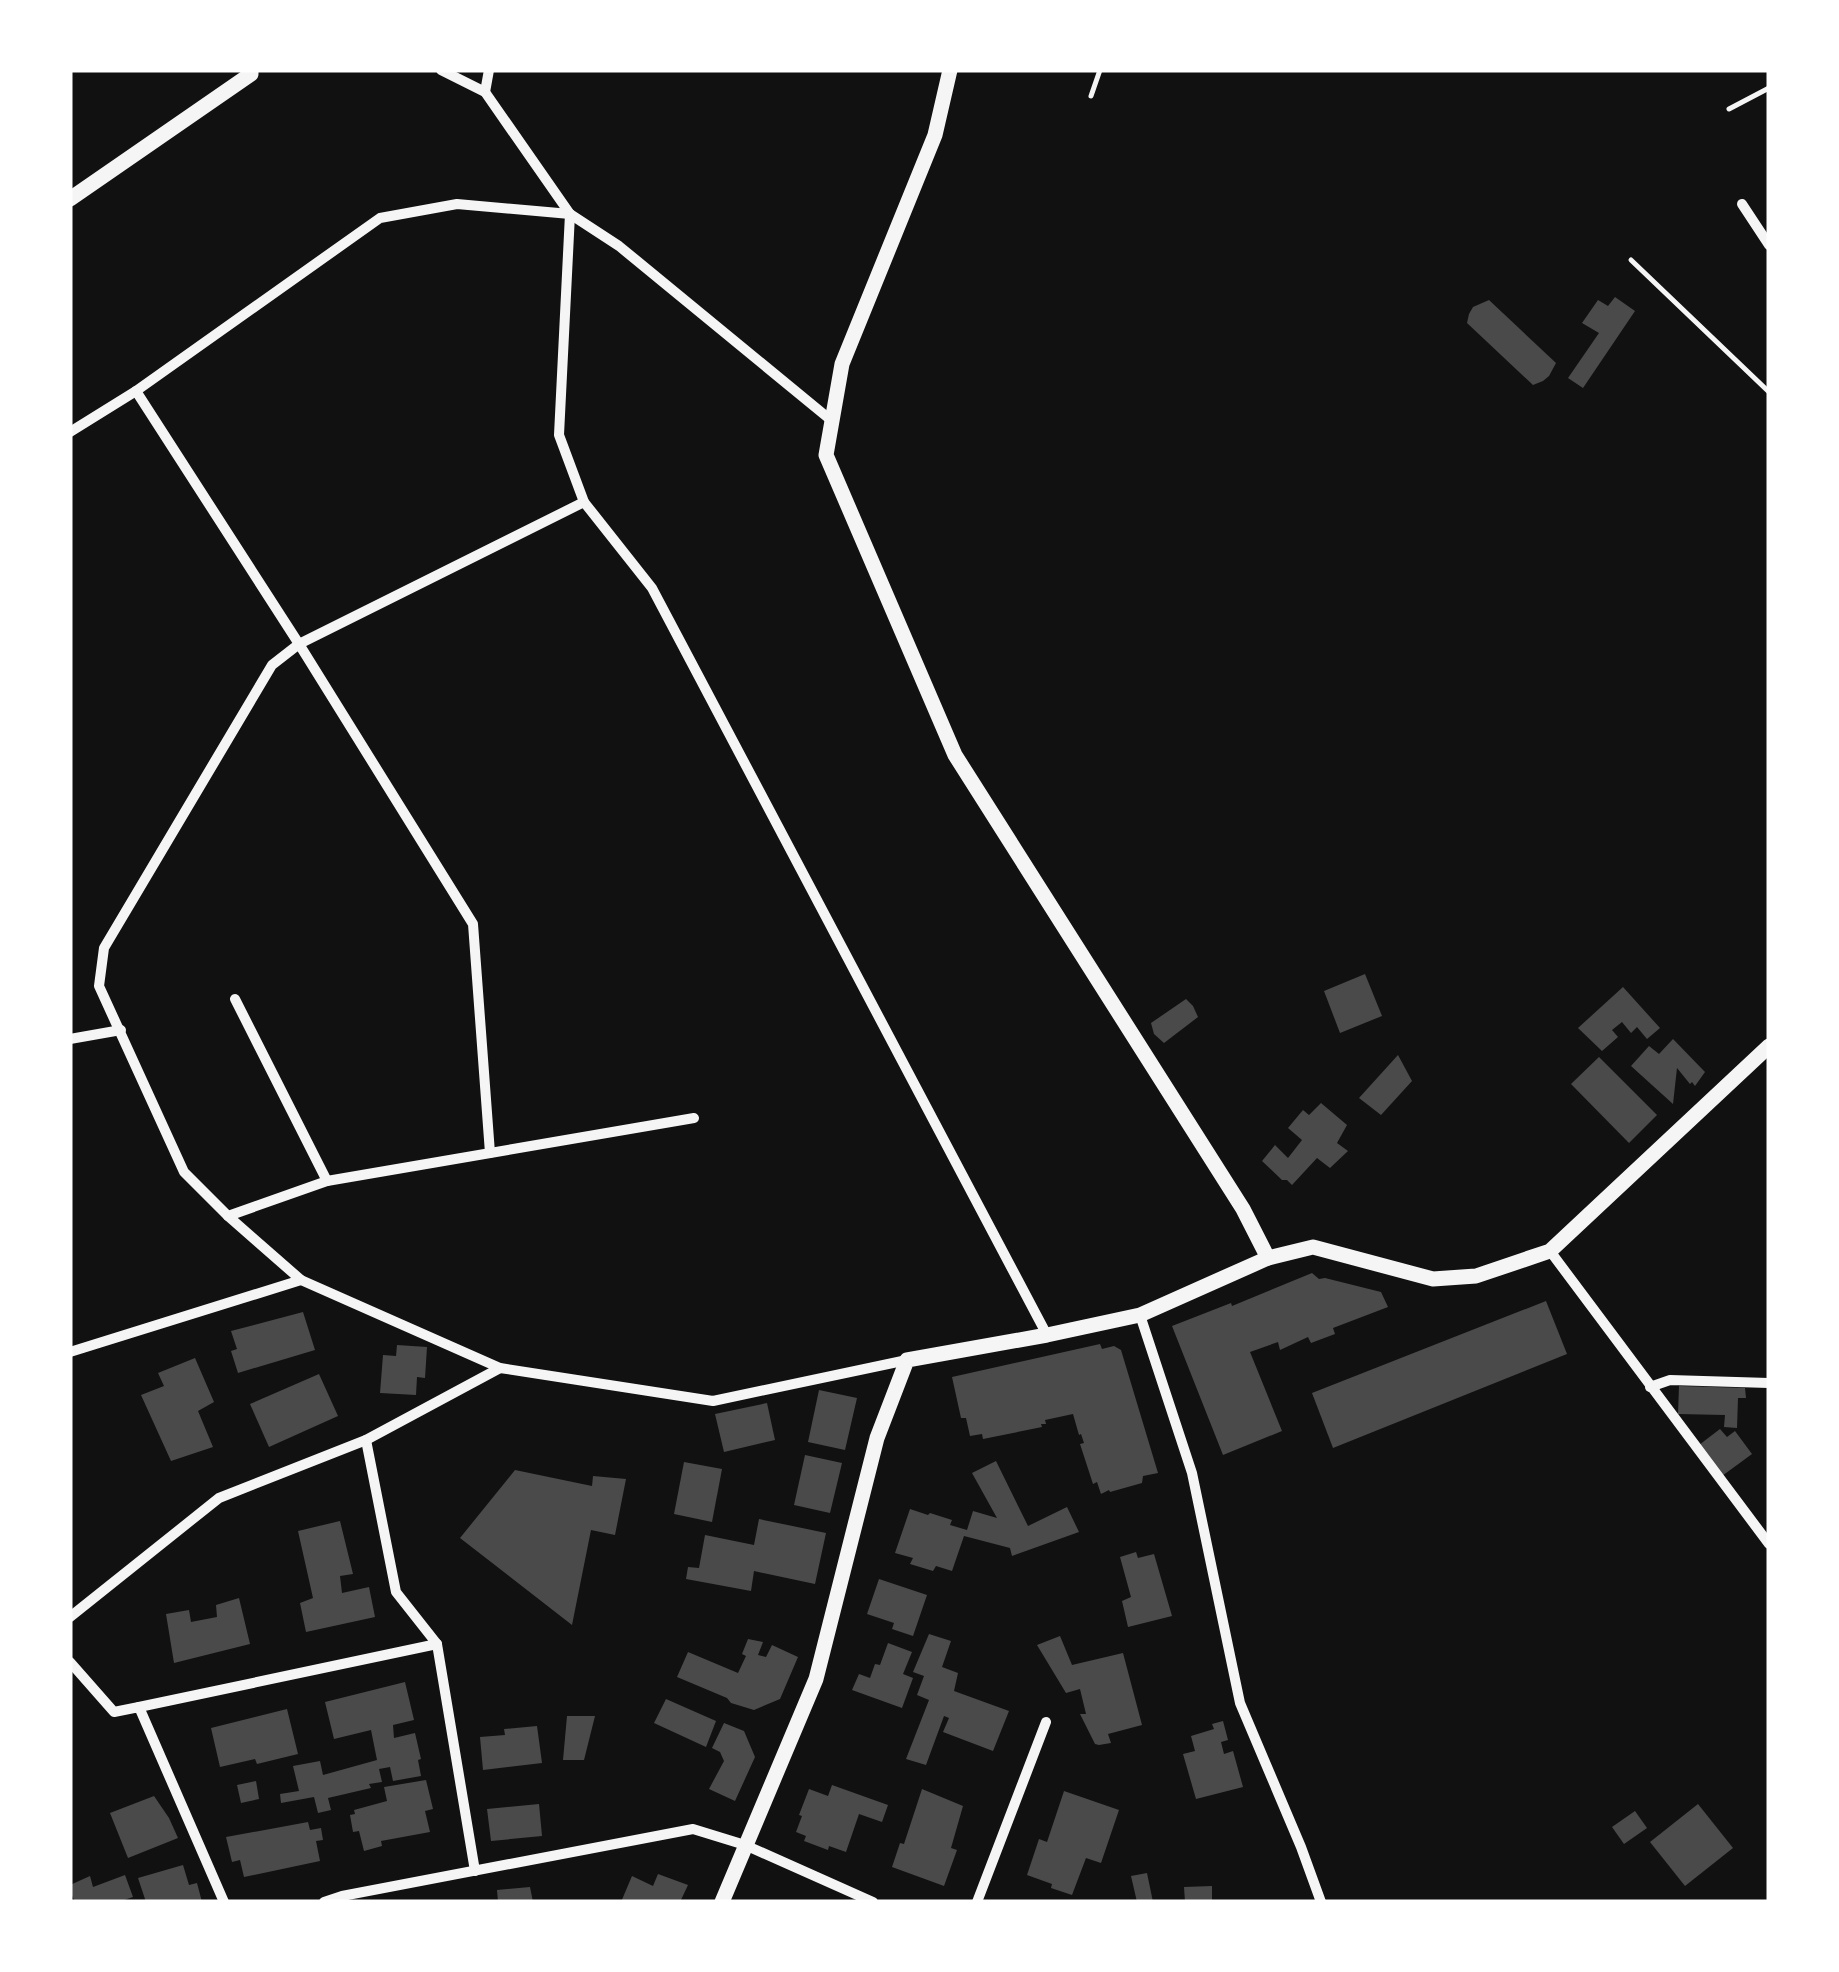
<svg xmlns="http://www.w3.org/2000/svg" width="1839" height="1972" viewBox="0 0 1839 1972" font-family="'Varela Round',sans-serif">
<rect width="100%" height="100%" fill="#111"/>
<g fill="#4a4a4a">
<polygon points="1615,297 1635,311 1583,388 1568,378 1599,333 1582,323 1598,300 1608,306"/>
<polygon points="1489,300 1556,363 1549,376 1543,381 1533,385 1467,323 1469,314 1473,307"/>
<polygon points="1365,974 1382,1016 1340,1033 1324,991"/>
<polygon points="1623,987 1660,1028 1647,1039 1637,1027 1631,1033 1622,1022 1612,1030 1618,1037 1602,1051 1578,1028"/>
<polygon points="1186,999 1193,1006 1198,1017 1164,1043 1154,1034 1151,1023"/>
<polygon points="1673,1039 1705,1072 1695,1086 1692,1082 1690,1084 1677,1068 1673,1104 1631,1066 1649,1046 1659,1054"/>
<polygon points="1398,1055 1412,1081 1381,1115 1359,1098"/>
<polygon points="1599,1057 1657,1115 1629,1143 1571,1084"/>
<polygon points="1321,1103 1347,1125 1337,1143 1348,1151 1330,1168 1317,1158 1292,1185 1287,1180 1282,1180 1262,1161 1275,1145 1288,1158 1302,1140 1288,1128 1303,1110 1309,1115"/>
<polygon points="1312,1273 1319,1279 1325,1278 1381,1292 1388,1307 1333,1328 1335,1334 1311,1343 1308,1337 1280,1350 1278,1342 1250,1352 1282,1431 1223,1455 1172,1326 1231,1303 1232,1306"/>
<polygon points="1546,1301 1567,1354 1333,1448 1312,1393"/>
<polygon points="303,1312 315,1350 238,1373 231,1351 237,1349 231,1331"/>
<polygon points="1100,1344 1102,1349 1114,1346 1121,1350 1158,1473 1143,1476 1142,1483 1110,1492 1109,1490 1101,1494 1097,1482 1093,1484 1080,1444 1084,1443 1081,1434 1079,1435 1073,1414 1045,1420 1046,1424 1041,1424 1042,1427 983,1439 982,1434 970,1436 966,1418 961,1418 952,1377"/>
<polygon points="397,1345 427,1347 425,1378 417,1377 416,1395 380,1393 383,1355 396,1356"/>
<polygon points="195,1358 214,1402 198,1411 213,1447 171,1461 141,1395 164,1386 158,1373"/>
<polygon points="319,1374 338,1416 269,1447 250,1404"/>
<polygon points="1679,1386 1745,1388 1746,1398 1738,1398 1737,1428 1724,1427 1725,1415 1678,1414"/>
<polygon points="819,1390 857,1398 845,1450 808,1442"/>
<polygon points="767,1403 775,1440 724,1452 715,1414"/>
<polygon points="1720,1429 1727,1437 1735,1431 1752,1454 1722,1476 1699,1445"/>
<polygon points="805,1455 842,1463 830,1513 794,1505"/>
<polygon points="996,1461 1028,1526 1067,1507 1079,1532 1012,1556 1010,1548 964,1536 952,1571 936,1566 933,1571 910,1564 913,1558 895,1553 910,1509 928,1515 930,1513 952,1520 950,1525 967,1530 973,1511 997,1518 972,1473"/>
<polygon points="684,1462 722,1469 712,1522 674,1514"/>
<polygon points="515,1470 592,1486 593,1476 626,1479 615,1535 591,1530 572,1625 460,1538"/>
<polygon points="759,1519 826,1533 815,1584 754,1571 751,1591 686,1579 688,1567 699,1568 705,1535 754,1545"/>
<polygon points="340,1521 353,1574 340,1576 342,1593 369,1587 375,1617 306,1632 300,1603 313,1598 298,1531"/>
<polygon points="1136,1552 1138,1558 1154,1554 1172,1616 1128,1627 1122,1601 1131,1597 1120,1557"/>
<polygon points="879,1579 927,1595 913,1636 892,1629 894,1623 867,1614"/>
<polygon points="239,1598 250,1644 174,1663 166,1614 189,1610 191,1622 217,1617 216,1605"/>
<polygon points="929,1634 951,1641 942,1667 958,1673 954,1691 1009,1711 993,1751 943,1732 949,1718 944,1716 926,1765 906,1759 929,1700 917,1695 924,1676 913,1672"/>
<polygon points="1060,1636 1072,1665 1123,1653 1142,1725 1108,1734 1111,1743 1099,1745 1095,1744 1080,1714 1086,1714 1080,1689 1066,1693 1037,1645"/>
<polygon points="748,1639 763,1642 758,1655 766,1657 772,1645 798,1657 780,1699 754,1710 731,1703 727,1698 677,1677 688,1652 738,1673 746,1656 742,1654"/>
<polygon points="888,1643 912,1652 903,1674 913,1678 902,1708 852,1690 859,1674 870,1678 875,1664 880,1665"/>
<polygon points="405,1682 414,1720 393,1725 394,1738 415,1733 421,1759 418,1760 421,1776 393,1781 390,1767 379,1769 382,1782 369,1784 371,1788 328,1798 331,1810 318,1813 314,1797 281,1803 280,1794 299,1791 293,1766 320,1761 323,1775 377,1760 371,1730 334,1739 325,1702"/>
<polygon points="666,1699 716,1721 706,1747 654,1723"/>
<polygon points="287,1709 298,1754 257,1764 255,1759 220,1767 211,1728"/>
<polygon points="567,1716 595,1716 584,1760 563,1760"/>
<polygon points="1223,1721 1228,1740 1221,1742 1224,1754 1233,1751 1243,1787 1196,1799 1183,1754 1195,1751 1191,1736 1214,1729 1212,1724"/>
<polygon points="724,1723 744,1731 755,1757 735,1801 709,1789 724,1761 720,1752 712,1748"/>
<polygon points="537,1726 542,1763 483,1770 480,1737 505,1735 504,1729"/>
<polygon points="426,1780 433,1809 425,1811 430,1832 381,1841 382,1846 364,1851 359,1831 353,1832 350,1815 355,1814 354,1810 387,1801 384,1787"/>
<polygon points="256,1781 259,1799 241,1803 237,1785"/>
<polygon points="832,1785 888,1805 882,1822 859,1814 846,1852 829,1846 828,1850 804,1841 806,1836 796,1832 802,1816 799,1815 809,1789 828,1796"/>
<polygon points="922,1789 963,1806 951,1848 957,1850 944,1886 892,1867 900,1843 904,1844"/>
<polygon points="1064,1791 1119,1810 1101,1863 1086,1858 1072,1895 1051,1888 1052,1884 1027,1875 1039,1839 1047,1842"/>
<polygon points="154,1796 169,1818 178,1838 128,1858 110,1813"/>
<polygon points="539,1804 542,1836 491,1841 487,1809"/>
<polygon points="1698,1804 1733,1848 1685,1886 1650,1842"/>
<polygon points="1635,1811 1647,1828 1624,1844 1612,1827"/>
<polygon points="308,1822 310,1830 321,1828 323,1840 316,1841 320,1861 244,1877 240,1860 232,1862 226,1837"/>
<polygon points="183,1865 189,1885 197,1883 202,1902 146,1902 138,1878"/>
<polygon points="1147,1873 1153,1902 1137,1902 1131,1876"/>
<polygon points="658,1874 688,1885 680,1902 621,1902 632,1876 653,1886"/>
<polygon points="125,1875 133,1897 118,1902 75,1902 70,1891 70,1885 90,1876 93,1887"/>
<polygon points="1212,1886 1212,1902 1185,1902 1184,1887"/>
<polygon points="530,1887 533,1902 498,1902 497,1890"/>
</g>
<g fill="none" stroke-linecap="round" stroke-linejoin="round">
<g stroke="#f5f5f5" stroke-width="5">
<polyline points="1091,96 1100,70"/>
<polyline points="1729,109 1769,88"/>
<polyline points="1631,260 1769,392"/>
</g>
<g stroke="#f5f5f5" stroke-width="10">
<polyline points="441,70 485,92 570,214"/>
<polyline points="485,92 489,70"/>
<polyline points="1742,204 1769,245"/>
<polyline points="570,214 559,435 584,502 652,588 1047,1335"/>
<polyline points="136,391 299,644 473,924 490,1153"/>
<polyline points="70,432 136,391 380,218 457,204 570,214 619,246 832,421"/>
<polyline points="584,502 299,644 272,665 104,948 99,986 184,1172 228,1216 301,1280 500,1368 713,1401 907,1360"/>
<polyline points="235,999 327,1181"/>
<polyline points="70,1039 121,1030"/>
<polyline points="228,1216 327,1181 694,1118"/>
<polyline points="1550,1251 1769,1544"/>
<polyline points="1140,1315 1192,1473 1240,1703 1301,1847 1321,1902"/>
<polyline points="70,1352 301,1280"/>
<polyline points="1650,1387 1670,1380 1769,1383"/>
<polyline points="366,1440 396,1592 437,1644 475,1871"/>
<polyline points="70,1617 219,1498 366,1440 500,1368"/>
<polyline points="70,1662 114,1712 139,1707 224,1902"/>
<polyline points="139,1707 437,1644"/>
<polyline points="324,1902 342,1896 693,1829 745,1845 873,1902"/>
<polyline points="977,1902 1046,1722"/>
</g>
<g stroke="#f5f5f5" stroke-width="15">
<polyline points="950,70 935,135 842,364 826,455 955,755 1243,1209 1268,1258"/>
<polyline points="70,199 251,74 251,70"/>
<polyline points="722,1902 816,1679 877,1438 907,1360 1047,1335 1140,1315 1268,1258 1313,1247 1433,1279 1476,1276 1550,1251 1769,1046"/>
</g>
</g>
<rect width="1839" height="1972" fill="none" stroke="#ffffff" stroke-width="145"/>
</svg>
